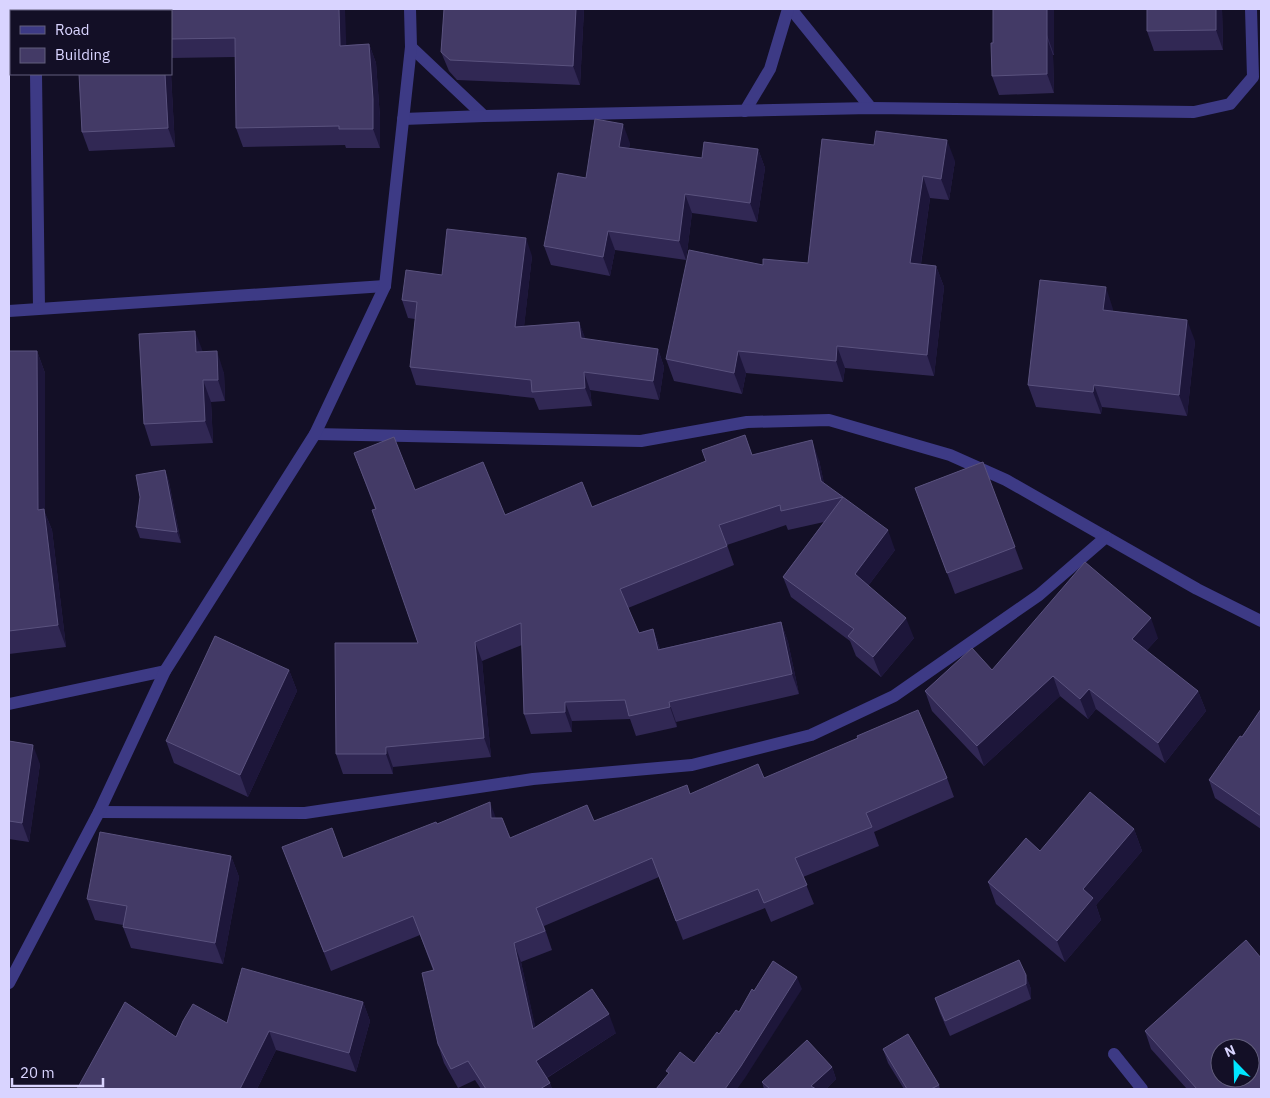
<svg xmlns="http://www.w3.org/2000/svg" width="1270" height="1098" viewBox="0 0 1270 1098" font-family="'IBM Plex Sans',sans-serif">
<rect width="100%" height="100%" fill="#130f26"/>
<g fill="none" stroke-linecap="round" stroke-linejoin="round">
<g stroke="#3d3a85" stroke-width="12">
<polyline points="35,9 35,11"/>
<polyline points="791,9 871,108"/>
<polyline points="411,47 484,116"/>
<polyline points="36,74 39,308"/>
<polyline points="745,111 770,69 788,9"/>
<polyline points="403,119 484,116 871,108 1194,112 1230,104 1253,77 1251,9"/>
<polyline points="9,311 385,286"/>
<polyline points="315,434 641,441 747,422 829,420 950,455 1006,480 1197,589 1261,621"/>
<polyline points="9,704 165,671"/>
<polyline points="99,812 305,813 533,779 692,765 811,735 894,696 1039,595 1106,537"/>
<polyline points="9,983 99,812 165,671 315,434 385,286 411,47 410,9"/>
<polyline points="1114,1054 1142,1089"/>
</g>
</g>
<g fill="#312854">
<polygon points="444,9 584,9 580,85 457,80 449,71 441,52"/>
<polygon points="993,9 1054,9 1054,55 1053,55 1054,93 999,95 992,76 993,43"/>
<polygon points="1147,9 1222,9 1223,50 1154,51 1147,31"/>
<polygon points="171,11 346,45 369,44 376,63 380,118 380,148 346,148 345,145 243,147 236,128 235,57 171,58"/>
<polygon points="79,74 171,74 175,147 89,151 82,132"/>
<polygon points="822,139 955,161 949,200 930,198 921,264 936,266 944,287 934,376 845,368 843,382 746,373 742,394 674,381 666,359 763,265 808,263"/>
<polygon points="630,143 629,148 702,158 758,149 765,168 757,222 692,213 686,260 615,250 610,276 551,265 544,246 586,178"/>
<polygon points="532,256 524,326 579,322 585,339 658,349 664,367 659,400 590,390 592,406 539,410 534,398 416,385 410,367 415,319 408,318 402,300 442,275"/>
<polygon points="1113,309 1113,311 1195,341 1187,416 1102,407 1101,414 1036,407 1028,385"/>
<polygon points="9,351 37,351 45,373 45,513 52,530 66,647 9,654"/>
<polygon points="203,352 224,373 225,401 211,402 213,443 151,446 144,424"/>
<polygon points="745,435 752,455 819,460 824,484 843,498 895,550 868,586 914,638 881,677 856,656 850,641 791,597 783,577 824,522 788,530 786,525 727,545 734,565 628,608 639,633 653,629 660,649 781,622 788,642 799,694 676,722 677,727 636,736 630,719 572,721 572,732 531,734 524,714 522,645 482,661 491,757 393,767 393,774 343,774 336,754 418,643 375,509 354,453 415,490 505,515 592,507 706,461"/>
<polygon points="983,462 1023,569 955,594 915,488"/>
<polygon points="165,470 169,482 181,543 140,538 136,527"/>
<polygon points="1158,638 1146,651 1198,691 1206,711 1165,763 1096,709 1088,719 1060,696 984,766 932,711 925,691 992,670"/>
<polygon points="289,670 297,691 248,797 174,763 166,741"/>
<polygon points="1261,709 1261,829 1215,798 1209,780 1242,737"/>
<polygon points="9,741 40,764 29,842 9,839"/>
<polygon points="764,778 947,778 954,797 874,832 879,846 803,877 814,904 771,922 765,908 683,940 659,877 544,926 552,950 521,962 535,1027 616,1033 547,1078 550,1083 552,1089 481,1089 475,1080 458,1088 444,1063 438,1044 433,970 420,935 331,971 282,847 343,858 437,824 496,818 510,838 594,821 690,794"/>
<polygon points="1134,829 1142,851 1096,905 1101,920 1065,962 996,904 988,882 1040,851"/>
<polygon points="231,856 239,877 223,964 131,948 123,927 123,925 95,920 87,899"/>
<polygon points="1019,960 1031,989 1031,999 950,1036 940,1013 935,998"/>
<polygon points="363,1002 370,1021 356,1072 276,1050 257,1089 77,1089 176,1037 227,1023"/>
<polygon points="1145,1031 1261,1089 1187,1089 1151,1049"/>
<polygon points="883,1049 939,1085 940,1089 904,1089 888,1063"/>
<polygon points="832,1067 836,1079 826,1089 764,1089 762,1082"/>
</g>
<g fill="#1d163a">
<polygon points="339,9 345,9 347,65 340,46"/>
<polygon points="576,9 584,9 580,85 573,66"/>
<polygon points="1047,9 1054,9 1054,55 1047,35"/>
<polygon points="1216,9 1222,9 1223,50 1216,30"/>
<polygon points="1046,35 1053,55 1054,93 1047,74"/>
<polygon points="369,44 376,63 380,118 380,148 373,129"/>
<polygon points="165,74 171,74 175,147 168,128"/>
<polygon points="623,124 630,143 626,166 619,147"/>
<polygon points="947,140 955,161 949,200 941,179"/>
<polygon points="758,149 765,168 757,222 750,203"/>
<polygon points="923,176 930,198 918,284 910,263"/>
<polygon points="685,194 692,213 686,260 679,241"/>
<polygon points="608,231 615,250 610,276 603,257"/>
<polygon points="526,238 532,256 522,345 515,327"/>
<polygon points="936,266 944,287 934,376 927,355"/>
<polygon points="1106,287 1113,309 1111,331 1103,310"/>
<polygon points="1187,320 1195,341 1187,416 1179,395"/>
<polygon points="579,322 586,340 581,338"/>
<polygon points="195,331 203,352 196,352"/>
<polygon points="837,346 845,368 843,382 836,361"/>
<polygon points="658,349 664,367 659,400 653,381"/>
<polygon points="37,351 45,373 45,513 52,530 66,647 58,625 38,510"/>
<polygon points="217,351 224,373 225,401 218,380"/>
<polygon points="738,351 746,373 742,394 734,373"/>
<polygon points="584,372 590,390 592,406 585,388"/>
<polygon points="203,380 211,402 213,443 205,421"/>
<polygon points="1094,385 1102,407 1101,414 1093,392"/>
<polygon points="812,440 819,460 828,501 821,481"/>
<polygon points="165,470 169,482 181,543 177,532"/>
<polygon points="888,530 895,550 862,594 855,574"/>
<polygon points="906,618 914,638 881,677 873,657"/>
<polygon points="1151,618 1158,638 1139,659 1132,639"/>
<polygon points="781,622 788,642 799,694 792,674"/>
<polygon points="653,629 660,649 658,650"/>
<polygon points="475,642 482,661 491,757 484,738"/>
<polygon points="289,670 297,691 248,797 240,775"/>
<polygon points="1053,676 1060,696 984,766 977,746"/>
<polygon points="1089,689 1096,709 1088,719 1080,699"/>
<polygon points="1198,691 1206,711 1165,763 1158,743"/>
<polygon points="565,702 572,721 572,732 565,712"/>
<polygon points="669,702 676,722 677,727 670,707"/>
<polygon points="33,745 40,764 29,842 22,823"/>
<polygon points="386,747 393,767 393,774 386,754"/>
<polygon points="490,802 497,821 491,818"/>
<polygon points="1134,829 1142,851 1096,905 1101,920 1065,962 1057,941 1083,889"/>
<polygon points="231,856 239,877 223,964 215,943"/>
<polygon points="514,943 521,962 540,1048 533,1029"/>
<polygon points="1026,975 1031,989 1031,999 1026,984"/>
<polygon points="797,977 802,989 745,1078 737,1089 725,1089"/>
<polygon points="363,1002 370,1021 356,1072 349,1053"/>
<polygon points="609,1014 616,1033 543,1080 536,1061"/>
<polygon points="269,1031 276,1050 257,1089 240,1089"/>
<polygon points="832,1067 836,1079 826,1089 813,1089 811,1086"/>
<polygon points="550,1083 552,1089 540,1089"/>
</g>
<g fill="#433a66" stroke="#5a527e" fill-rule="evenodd">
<polygon points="78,9 339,9 340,46 369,44 373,99 373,129 339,129 339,126 236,128 235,38 171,39 171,11 78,11"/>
<polygon points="444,9 576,9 573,66 450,60 441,52"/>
<polygon points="993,9 1047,9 1047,74 992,76 991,43 993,43"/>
<polygon points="1147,9 1216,9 1216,30 1147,31"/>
<polygon points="79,74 165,74 168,128 82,132"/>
<polygon points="595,119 623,124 619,147 702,158 704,142 758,149 750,203 685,194 679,241 608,231 603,257 544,246 558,173 586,178"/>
<polygon points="876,131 947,140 941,179 923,176 910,263 936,266 927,355 837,346 836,361 738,351 734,373 666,359 689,250 763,265 763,259 808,263 822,139 874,145"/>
<polygon points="447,229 526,238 515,327 579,322 581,338 658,349 653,381 584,372 585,388 532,392 531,380 410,367 417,302 402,300 406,270 442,275"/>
<polygon points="1040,280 1106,287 1103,310 1187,320 1179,395 1094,385 1093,392 1028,385"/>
<polygon points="195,331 196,352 217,351 218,380 203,380 205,421 144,424 139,334"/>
<polygon points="9,351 37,351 38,510 44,509 58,625 9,631"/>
<polygon points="745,435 752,455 812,440 821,481 843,497 781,511 780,505 719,525 727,546 620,589 639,633 653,629 658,650 781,622 792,674 669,702 670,707 629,716 625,700 565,702 565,712 524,714 521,623 475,642 484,738 386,747 386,754 336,754 335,643 418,643 372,510 376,509 354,453 394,437 415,490 483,462 505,515 582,482 592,507 706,461 702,450"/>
<polygon points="983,462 1015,547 947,573 915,488"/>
<polygon points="165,470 177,532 136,527 140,497 136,475"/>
<polygon points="843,497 888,530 855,574 906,618 873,657 848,636 854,629 783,577"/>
<polygon points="1085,562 1151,618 1132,639 1198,691 1158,743 1089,689 1080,699 1053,676 977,746 925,691 972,648 992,670"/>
<polygon points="215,636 289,670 240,775 166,741"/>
<polygon points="1261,709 1261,816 1209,780 1240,736 1242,737"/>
<polygon points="918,710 947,778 866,813 872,827 795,858 807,885 764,903 758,889 676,921 652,858 536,908 545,931 514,943 533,1029 592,989 609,1014 536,1061 550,1083 540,1089 486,1089 468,1061 451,1069 438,1044 422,973 434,970 413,916 324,952 282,847 332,828 343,858 436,822 437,824 490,802 491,818 502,818 510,838 587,805 594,821 687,785 690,794 758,764 764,778 858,738 857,736"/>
<polygon points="9,741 33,745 22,823 9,821"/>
<polygon points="1090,792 1134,829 1083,889 1093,898 1057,941 988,882 1026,838 1040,851"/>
<polygon points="100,832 231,856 215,943 123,927 127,906 87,899"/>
<path d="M1246 940 1261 958V1089H1197L1145 1031ZM1220 1048H1250V1078H1220Z"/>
<polygon points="1019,960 1026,975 1026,984 945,1021 935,998"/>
<polygon points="773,961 797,977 741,1066 725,1089 656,1089 669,1073 666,1071 680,1052 694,1063 717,1032 719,1034 736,1010 739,1012 752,989 754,991"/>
<polygon points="242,968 363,1002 349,1053 269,1031 240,1089 77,1089 125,1002 176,1037 183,1021 193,1004 227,1023"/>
<polygon points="908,1034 939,1085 931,1089 907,1089 883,1049"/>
<polygon points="807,1040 832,1067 811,1086 816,1089 770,1089 762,1082"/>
</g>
<rect width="1270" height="1098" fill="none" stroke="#d9d4ff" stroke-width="20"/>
<rect x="10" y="10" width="162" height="65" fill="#130f26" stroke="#625e7d"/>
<rect x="20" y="26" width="25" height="8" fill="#3d3a85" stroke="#625e7d"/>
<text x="55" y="35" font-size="15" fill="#d9d4ff">Road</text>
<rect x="20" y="48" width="25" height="15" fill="#433a66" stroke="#625e7d"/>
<text x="55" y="60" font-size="15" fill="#d9d4ff">Building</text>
<g transform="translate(1235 1063) rotate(337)"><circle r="24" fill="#130f26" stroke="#625e7d"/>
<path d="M0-4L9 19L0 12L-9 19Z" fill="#00e5ff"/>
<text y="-8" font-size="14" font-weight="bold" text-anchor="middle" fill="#d9d4ff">N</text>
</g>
<path d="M12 1078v8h91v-8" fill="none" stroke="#d9d4ff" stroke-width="2.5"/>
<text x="20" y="1078" font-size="15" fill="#d9d4ff" stroke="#130f26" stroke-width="4" paint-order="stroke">20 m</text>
</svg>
